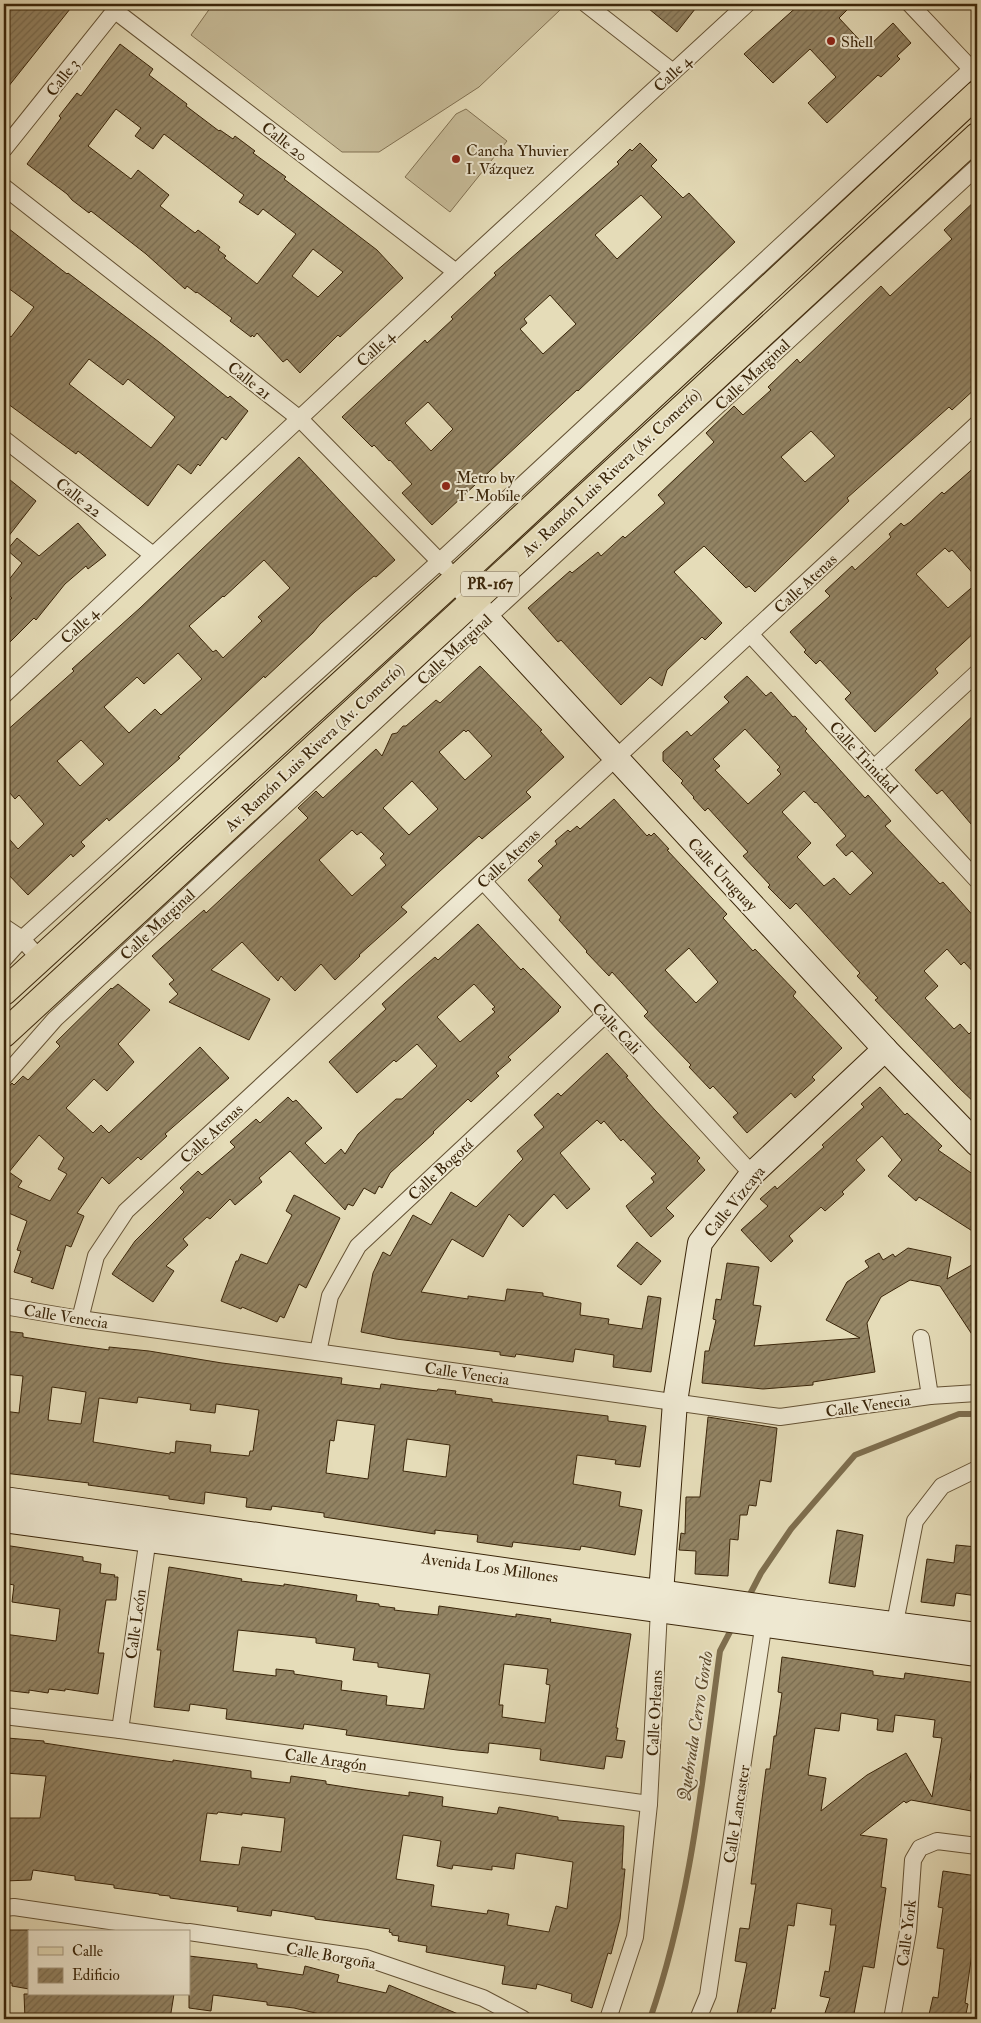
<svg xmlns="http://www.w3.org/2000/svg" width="981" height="2023" viewBox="0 0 981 2023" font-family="'IM FELL Double Pica',serif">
<defs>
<pattern id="building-hatch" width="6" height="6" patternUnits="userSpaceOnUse" patternTransform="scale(1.25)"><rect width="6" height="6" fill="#938464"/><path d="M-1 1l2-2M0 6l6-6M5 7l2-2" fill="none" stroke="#796c51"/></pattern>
</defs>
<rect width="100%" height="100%" fill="#e5dcb8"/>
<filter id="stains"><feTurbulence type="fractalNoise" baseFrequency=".004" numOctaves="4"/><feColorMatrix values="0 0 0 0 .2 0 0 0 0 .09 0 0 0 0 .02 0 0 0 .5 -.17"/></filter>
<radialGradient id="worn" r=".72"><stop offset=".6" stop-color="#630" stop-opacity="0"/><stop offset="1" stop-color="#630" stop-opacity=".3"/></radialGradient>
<g fill="#c8bd9a" stroke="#817152">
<polygon points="213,4 551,4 560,10 479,87 379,152 342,152 191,35"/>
<polygon points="466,109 507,141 450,212 405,177 456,114"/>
</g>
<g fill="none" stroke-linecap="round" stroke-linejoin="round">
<g stroke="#7e6e4e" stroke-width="6">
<polyline points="747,1600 761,1573 791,1529 855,1455 959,1414 977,1414"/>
<path d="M650 2019C691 1901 703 1775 720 1651L733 1626"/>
</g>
</g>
<g fill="url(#building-hatch)" stroke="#3a2509" fill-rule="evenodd">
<polygon points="4,4 74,4 4,92"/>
<polygon points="643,4 699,4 677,32"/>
<polygon points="800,4 853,4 839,18 867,48 893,23 911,43 897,56 900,59 881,77 878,75 827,123 808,103 836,77 810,49 773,83 744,54"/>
<path d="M120 44 153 69 149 75 187 104 186 106 219 131 220 130 233 139 235 136 255 151 253 153 286 177 284 179 377 250 403 278 340 337 338 335 300 373 287 359 283 362 257 333 254 337 252 335 251 337 230 321 232 318 197 292 196 293 187 286 185 289 146 254 91 211 89 213 72 200 67 194 27 164 61 118 59 116 77 93 81 96ZM116 109 141 128 135 136 153 149 164 134 244 195 239 202 258 215 263 209 296 234 257 284 224 258 226 256 218 250 220 247 198 230 195 233 160 206 169 195 138 170 131 179 88 146ZM313 249 343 272 318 297 292 276Z"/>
<path d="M640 143 657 160 651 166 683 198 689 193 735 242 578 391 577 390 432 525 402 493 412 484 390 460 389 461 374 445 372 447 342 417 425 340 427 343 453 319 451 317 496 275 494 273 619 164 617 162 630 149 632 151ZM641 195 662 217 617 259 595 235ZM550 295 576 324 543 354 520 329 527 323 524 319ZM428 402 453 429 431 451 405 423Z"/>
<path d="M977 199V387L952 410 949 407 847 498 849 501 755 592 749 586 746 588 704 546 674 572 722 623 705 640 702 637 667 670 662 686 650 677 621 705 561 640 558 642 528 608 570 571 572 573 598 552 601 556 623 536 625 538 665 503 658 495 714 442 706 433 734 406 743 415 771 390 768 387 797 359 800 363 881 286 890 296 952 239 944 230ZM811 431 835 456 805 482 781 457Z"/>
<path d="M4 225 67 274 68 273 159 342 228 398 230 396 248 411 226 440 222 437 200 466 198 464 191 474 178 464 148 506 78 451 76 454 4 401V331L11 337 34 307 4 285ZM89 359 123 385 128 379 175 417 151 448 69 384Z"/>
<path d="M299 457 395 560 376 577 374 576 355 592 320 624 313 633 265 678 264 676 178 757 180 758 109 821 107 818 81 842 85 846 73 857 71 854 28 895 4 870V833L18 849 44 824 19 795 15 799 4 786V733L74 671 72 669 140 608ZM264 560 290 588 258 617 262 621 223 658 216 650 213 652 189 626 223 596 224 597ZM178 653 202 679 161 715 155 709 129 733 104 707 137 677 144 684ZM81 740 104 764 80 786 57 761Z"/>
<polygon points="977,465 977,578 952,550 949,552 945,548 916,574 948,608 977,583 977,630 935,669 938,673 875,732 845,699 851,693 820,660 816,664 804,652 806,650 790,632 830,596 825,591 852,566 855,570 891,537 889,534 901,523 904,526 910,522 942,492 944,494"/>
<polygon points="4,475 36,501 4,542"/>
<polygon points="78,523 106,555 88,569 86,566 65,584 36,620 34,618 4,648 4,605 12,598 4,591 4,586 22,563 7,550 17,538 39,556"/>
<path d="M480 666 542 730 540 731 564 757 526 792 531 797 482 839 479 836 439 872 401 907 407 912 359 955 360 956 335 980 321 964 295 991 281 976 278 981 242 942 211 970 270 999 249 1040 169 1002 178 994 169 984 174 980 152 956 204 910 206 913 308 818 298 808 316 791 323 798 376 749 382 756 392 734 397 733 403 726H406L436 700 440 703ZM464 730 466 732 468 730 492 756 465 780 439 752ZM412 781 438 809 409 835 383 808ZM352 830 357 835 361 832 384 854 380 858 386 865 352 896 319 860Z"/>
<path d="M747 676 766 696 771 692 793 717 795 716 807 729 805 731 865 798 868 795 891 821 885 826 940 884 943 882 977 920V976L964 962 961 965 947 949 924 971 938 986 925 998 954 1029 960 1024 969 1034 977 1026V1105L958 1087 875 1000 878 998 857 976 860 973 796 903 790 909 768 887 770 885 743 856 748 852 708 808 705 811 693 798 694 797 681 783 683 781 663 761V752L687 731 691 736 729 702 724 697ZM745 729 780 767 777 770 781 774 748 804 715 770 720 766 713 759ZM804 791 815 803 816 802 846 836 836 845 846 856 852 851 873 873 850 895 834 878 824 886 797 857 811 843 782 812Z"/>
<polygon points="977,712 977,831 942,790 937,794 915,770"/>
<path d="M614 799 647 836 649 834 651 836 654 833 669 849 667 850 727 914 723 918 753 951 755 949 796 992 793 996 842 1048 812 1077 815 1080 795 1098 791 1093 747 1133 733 1117 738 1113 713 1086 710 1089 689 1067 691 1065 644 1016 648 1012 641 1004 612 972 609 976 586 952 587 951 559 920 561 917 528 880 543 866 538 861 557 844 555 841 568 830 570 832 577 826 580 829ZM689 948 718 982 696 1003 665 970Z"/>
<path d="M478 924 521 970 523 968 561 1007 558 1010 559 1011 508 1057 511 1060 496 1073 499 1076 471 1102 468 1099 433 1132 434 1133 390 1173 382 1188 379 1186 375 1194 364 1188 353 1206 348 1204 345 1210 290 1151 259 1178 262 1182 235 1205 230 1199 210 1219 207 1217 183 1239 188 1245 166 1266 174 1271 153 1302 112 1274 135 1241 184 1192 180 1188 198 1171 202 1175 235 1147 230 1142 256 1119 260 1123 288 1097 293 1102 296 1100 322 1128 305 1143 325 1164 341 1149 345 1154 358 1134 396 1099H402L437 1066 417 1044 396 1062 394 1060 357 1093 329 1062 386 1009 382 1004 405 983 435 957 438 960ZM474 984 495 1007 492 1009 495 1012 460 1042 437 1017Z"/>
<path d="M118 984 150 1010 118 1044 134 1062 107 1091 94 1079 66 1108 93 1133 101 1125 109 1133 200 1047 229 1078 165 1134 167 1136 141 1160 138 1157 109 1184 102 1177 77 1213 84 1216 71 1247 66 1245 53 1289 31 1282 33 1278 14 1272 21 1251 17 1250 27 1221 4 1211V1092L12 1083 14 1085 23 1076 28 1080 60 1046 56 1042 111 988 112 989ZM39 1135 64 1158 58 1169 67 1174 50 1201 18 1187 22 1181 9 1172Z"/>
<polygon points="607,1053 628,1076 626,1077 655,1110 700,1158 697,1161 705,1170 666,1208 674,1216 651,1237 630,1212 626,1206 654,1182 651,1178 656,1174 623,1139 621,1141 604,1121 601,1124 597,1120 560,1153 590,1189 567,1209 554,1194 523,1227 509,1214 483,1257 452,1239 421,1292 468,1299 468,1296 505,1301 507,1289 543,1293 543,1296 581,1303 580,1315 609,1319 608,1324 642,1329 648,1296 661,1298 651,1372 613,1367 614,1355 575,1349 573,1362 516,1354 515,1357 500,1355 500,1352 396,1339 361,1332 373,1273 383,1252 390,1256 413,1215 431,1225 451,1192 476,1207 523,1159 517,1151 544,1127 534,1115 558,1093 561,1096"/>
<polygon points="880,1087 905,1115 907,1113 942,1146 938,1150 977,1177 977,1234 919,1197 916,1201 888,1176 902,1160 882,1136 856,1160 865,1170 842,1192 844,1194 825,1211 821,1207 789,1236 793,1241 771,1262 741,1230 768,1206 760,1199 775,1186 777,1189 824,1147 822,1145 864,1107 861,1104"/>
<polygon points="294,1195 340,1218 306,1288 299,1284 284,1318 280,1316 277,1322 242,1307 241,1309 221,1301 236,1261 238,1261 241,1254 267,1264 292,1215 286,1211"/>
<polygon points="637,1242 661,1261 641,1285 617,1266"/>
<polygon points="908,1248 951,1257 947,1279 977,1262 977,1342 940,1286 910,1280 881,1297 867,1323 875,1372 813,1382 813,1385 763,1389 702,1383 705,1351 709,1351 716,1320 713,1319 716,1299 721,1300 727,1263 759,1267 753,1305 761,1306 754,1346 860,1338 826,1320 847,1282 869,1267 865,1261 879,1253 883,1260 893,1254 895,1257"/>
<path d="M4 1331 23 1333V1337L67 1344 109 1350V1347L149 1351 222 1363 342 1378 341 1384 380 1389 381 1384 419 1389 437 1391 438 1389 456 1391 455 1394 492 1399V1402L608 1416V1421L646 1426 640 1467 615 1464 616 1460 577 1455 573 1484 621 1492 619 1506 642 1510 635 1555 581 1546 580 1550 513 1542 512 1547 477 1542 478 1535 435 1530V1534L324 1517V1513L272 1506 271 1510 246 1507 247 1498 205 1492 204 1504 169 1499V1496L88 1485 89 1483 4 1473V1411L19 1413 23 1376 4 1374ZM52 1387 86 1392 81 1424 48 1420ZM138 1397 191 1404 190 1410 215 1413 216 1404 259 1410 253 1451H250L249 1456 210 1452 211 1445 176 1441 175 1453 170 1452V1454L93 1442 99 1398 137 1403ZM337 1420 375 1425 368 1479 326 1473 330 1440 334 1441ZM407 1439 450 1445 446 1477 403 1471Z"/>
<polygon points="708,1417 777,1428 771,1482 760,1480 756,1506 749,1505 747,1515 740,1515 738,1540 730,1539 728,1576 695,1574 696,1551 679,1550 681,1533 685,1534 686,1497 700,1497"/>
<polygon points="837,1530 863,1535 855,1587 829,1583"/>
<polygon points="4,1545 83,1557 83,1561 101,1564 100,1573 115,1575 114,1577 118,1577 116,1600 106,1600 98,1653 104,1653 98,1694 65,1689 65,1691 49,1689 48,1693 29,1690 29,1693 4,1690 4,1634 56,1641 60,1609 12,1602 14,1585 4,1583"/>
<polygon points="956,1545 977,1547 977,1596 956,1593 954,1606 921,1602 927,1559 954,1563"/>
<path d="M169 1567 242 1579 241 1581 284 1586V1584L357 1595 356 1601 379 1604V1606L395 1608 394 1610 438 1615 439 1606 516 1617V1614L551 1619 550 1622 631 1634 616 1728H618L616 1740 625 1741 622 1758 606 1756 604 1769 540 1760 541 1749 489 1743 488 1753 457 1750 346 1735 347 1730 304 1724 303 1729 226 1719 227 1709 190 1704 189 1711 154 1707 161 1650H157ZM238 1630 316 1638V1643L355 1648 353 1660 378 1663V1667L430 1674 424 1709 386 1705 387 1696 341 1690 342 1681 294 1674V1671L276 1669V1676L233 1671ZM504 1664 548 1669 546 1684 550 1685 545 1723 502 1717 503 1705H499Z"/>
<path d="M782 1657 873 1671V1675L904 1679 905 1673 977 1683V1740L970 1780 977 1781V1812L911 1800 906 1803 904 1801 860 1835 887 1839 881 1887 886 1888 874 1968 863 1966 853 2019H823L830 1998 820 1996 825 1971 829 1972 836 1925H830L832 1909 797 1903 794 1926 788 1925 775 2009 772 2008 769 2019H736L747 1963 735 1961 740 1928 749 1929 756 1884H751L761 1807 766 1769H770L774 1736H776L782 1693 778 1692ZM841 1713 878 1719 877 1730 893 1732 895 1715 935 1720 933 1737 942 1738 932 1797 906 1753 867 1775 821 1811 826 1778 808 1775 815 1728 839 1731Z"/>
<path d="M7 1738 44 1741V1743L123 1755 173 1762V1760L251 1771V1778L290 1783 291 1776 326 1781V1784L365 1790 409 1796V1792L443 1797 442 1806 497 1814 499 1807 558 1817V1820L624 1826 622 1869H625L620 1919 611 1954 608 1953 592 2008 571 2001 572 1994 537 1984 536 1989 502 1984 505 1966 426 1952 427 1946 398 1941 399 1936 392 1935V1933L389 1932 390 1929 315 1919V1917L272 1910 271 1916 237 1911 238 1907 170 1898V1896L159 1895V1894L114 1888V1885L75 1880V1876L33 1870 31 1880 4 1881V1818H40L46 1776 5 1773ZM218 1812 242 1815V1813L285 1818 281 1852 242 1847 239 1865 200 1861 207 1813 217 1814ZM403 1835 441 1841 437 1866 452 1869 453 1865 492 1870V1866L514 1869 516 1853 573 1862 567 1909 556 1906 549 1932 507 1925 509 1914 488 1910 487 1914 431 1906 434 1885 396 1879Z"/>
<polygon points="943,1871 977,1876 977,1954 972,1953 965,2003 968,2004 965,2019 928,2019 933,1997 938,1998 944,1949 937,1948 943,1908 938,1907"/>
<polygon points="4,1930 29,1930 29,1989 12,1986 12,1983 4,1983"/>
<polygon points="189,1956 257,1964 257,1968 303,1975 305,1966 339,1975 337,1982 386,1993 389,1985 470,2019 341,2019 294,2008 267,2005 267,2002 213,1995 211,2011 189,2008"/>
<polygon points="24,1994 174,1994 170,2019 25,2019"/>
</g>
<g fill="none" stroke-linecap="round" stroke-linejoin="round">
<defs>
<g id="street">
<polyline points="586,4 673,72"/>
<polyline points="910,4 977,75"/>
<polyline points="114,10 456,272"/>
<polyline points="4,149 120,4"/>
<polyline points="4,187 300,419 446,568"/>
<polyline points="4,439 153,555"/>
<polyline points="750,634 977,880"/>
<polyline points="4,695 456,272 747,4"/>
<polyline points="874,768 977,673"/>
<polyline points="483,881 752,1174"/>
<polyline points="4,927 22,939 40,959"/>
<polyline points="4,959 22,939 439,562 977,64"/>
<polyline points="4,1077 55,1019 487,618 977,167"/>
<polyline points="4,1306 80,1319 780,1417 930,1396 977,1393"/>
<polyline points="80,1319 96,1256 126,1211 977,424"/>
<polyline points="921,1338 930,1396"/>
<polyline points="318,1352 330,1296 358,1246 605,1015"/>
<polyline points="893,1633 915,1521 942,1486 977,1469"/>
<polyline points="4,1716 120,1730 649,1804"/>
<polyline points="120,1730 149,1531"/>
<polyline points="4,1908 14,1907 185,1932"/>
<polyline points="189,1932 366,1958 483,1998 523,2019"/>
<polyline points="608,2019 635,1937 649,1804 659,1610"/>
<polyline points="698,2019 708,1995 765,1615"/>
<polyline points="892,2019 908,1931 913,1860 920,1848 937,1841 977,1846"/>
</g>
<g id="secondary">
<polyline points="456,579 487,618 885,1049 977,1144"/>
<polyline points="4,1499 800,1612 977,1635"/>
<polyline points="4,1520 977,1654"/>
<polyline points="660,1607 675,1402 700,1243 752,1174 885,1049"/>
</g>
<g id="primary">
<polyline points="4,992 456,579 977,94"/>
<polyline points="4,1034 977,136"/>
</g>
</defs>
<use href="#street" stroke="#655335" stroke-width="18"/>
<use href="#secondary" stroke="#3a2509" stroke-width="26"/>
<use href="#primary" stroke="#3a2509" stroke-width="28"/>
<use href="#street" stroke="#eee8d1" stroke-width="16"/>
<use href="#secondary" stroke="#eee8d1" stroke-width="24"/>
<use href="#primary" stroke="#e5dcb8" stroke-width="26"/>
</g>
<g fill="#8f2418" stroke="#eee8d1" stroke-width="2">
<circle cx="831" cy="41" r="5"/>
<circle cx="456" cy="159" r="5"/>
<circle cx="446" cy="486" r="5"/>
</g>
<g text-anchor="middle" stroke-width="4" stroke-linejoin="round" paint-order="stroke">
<rect fill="#eee8d1" stroke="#706045" stroke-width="1" x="461" y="571.5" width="58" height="25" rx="4"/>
<g font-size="15" font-weight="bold" fill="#3a2509">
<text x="490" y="589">PR-167</text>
</g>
<g font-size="16" fill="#3a2509" stroke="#eee8d1" text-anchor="start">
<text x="841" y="47">Shell</text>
<text x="466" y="156">Cancha Yhuvier<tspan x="466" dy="18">I. Vázquez</tspan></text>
<text x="456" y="483">Metro by<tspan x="456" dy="18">T-Mobile</tspan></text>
</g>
<g font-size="16" fill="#3a2509" stroke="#eee8d1">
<text transform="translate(672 73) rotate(-43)" y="6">Calle 4</text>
<text transform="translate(62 77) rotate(-52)" y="6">Calle 3</text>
<text transform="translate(285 141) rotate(38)" y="6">Calle 20</text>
<text transform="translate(375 348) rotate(-43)" y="6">Calle 4</text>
<text transform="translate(752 374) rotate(-43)" y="6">Calle Marginal</text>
<text transform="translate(250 380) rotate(38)" y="6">Calle 21</text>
<text transform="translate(611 472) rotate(-43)" y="6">Av. Ramón Luis Rivera (Av. Comerío)</text>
<text transform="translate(79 497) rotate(38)" y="6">Calle 22</text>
<text transform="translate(805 583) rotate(-43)" y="6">Calle Atenas</text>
<text transform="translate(79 625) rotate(-43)" y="6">Calle 4</text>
<text transform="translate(454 649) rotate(-43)" y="6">Calle Marginal</text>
<text transform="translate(314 747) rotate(-43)" y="6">Av. Ramón Luis Rivera (Av. Comerío)</text>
<text transform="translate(864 757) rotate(47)" y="6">Calle Trinidad</text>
<text transform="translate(508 858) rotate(-43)" y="6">Calle Atenas</text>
<text transform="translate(723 874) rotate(47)" y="6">Calle Uruguay</text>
<text transform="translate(157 924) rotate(-43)" y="6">Calle Marginal</text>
<text transform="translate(617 1028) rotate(47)" y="6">Calle Cali</text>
<text transform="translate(211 1133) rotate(-43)" y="6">Calle Atenas</text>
<text transform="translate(440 1169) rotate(-43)" y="6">Calle Bogotá</text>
<text transform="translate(734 1201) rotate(-51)" y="6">Calle Vizcaya</text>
<text transform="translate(66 1316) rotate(9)" y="6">Calle Venecia</text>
<text transform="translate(467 1373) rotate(8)" y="6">Calle Venecia</text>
<text transform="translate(868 1405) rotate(-8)" y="6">Calle Venecia</text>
<text transform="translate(490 1567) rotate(8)" y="6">Avenida Los Millones</text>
<text transform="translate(135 1624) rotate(-82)" y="6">Calle León</text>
<text transform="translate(654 1713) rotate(-87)" y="6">Calle Orleans</text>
<text transform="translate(326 1759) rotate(8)" y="6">Calle Aragón</text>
<text transform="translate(736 1814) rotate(-81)" y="6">Calle Lancaster</text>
<text transform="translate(906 1933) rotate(-83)" y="6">Calle York</text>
<text transform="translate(331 1955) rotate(10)" y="6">Calle Borgoña</text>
</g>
<g font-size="18" font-style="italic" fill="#5c492c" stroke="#eee8d1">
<text transform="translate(695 1726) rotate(-81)" y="6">Quebrada Cerro Gordo</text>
</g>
</g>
<rect width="981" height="2023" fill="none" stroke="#e5dcb8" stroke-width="20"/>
<rect x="5" y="5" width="971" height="2013" fill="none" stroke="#3a2509" stroke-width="2.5"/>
<rect x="10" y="10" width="961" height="2003" fill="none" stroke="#3a2509"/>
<rect x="28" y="1930" width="162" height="65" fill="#eee8d1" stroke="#a69a81"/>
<rect x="38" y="1947" width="25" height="8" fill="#e5dcb8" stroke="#a69a81"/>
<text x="72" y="1956" font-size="15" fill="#3a2509">Calle</text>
<rect x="38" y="1968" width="25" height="15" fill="url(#building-hatch)" stroke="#a69a81"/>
<text x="72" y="1980" font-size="15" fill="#3a2509">Edificio</text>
<rect width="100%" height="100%" filter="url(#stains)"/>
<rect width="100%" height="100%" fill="url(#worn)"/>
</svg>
